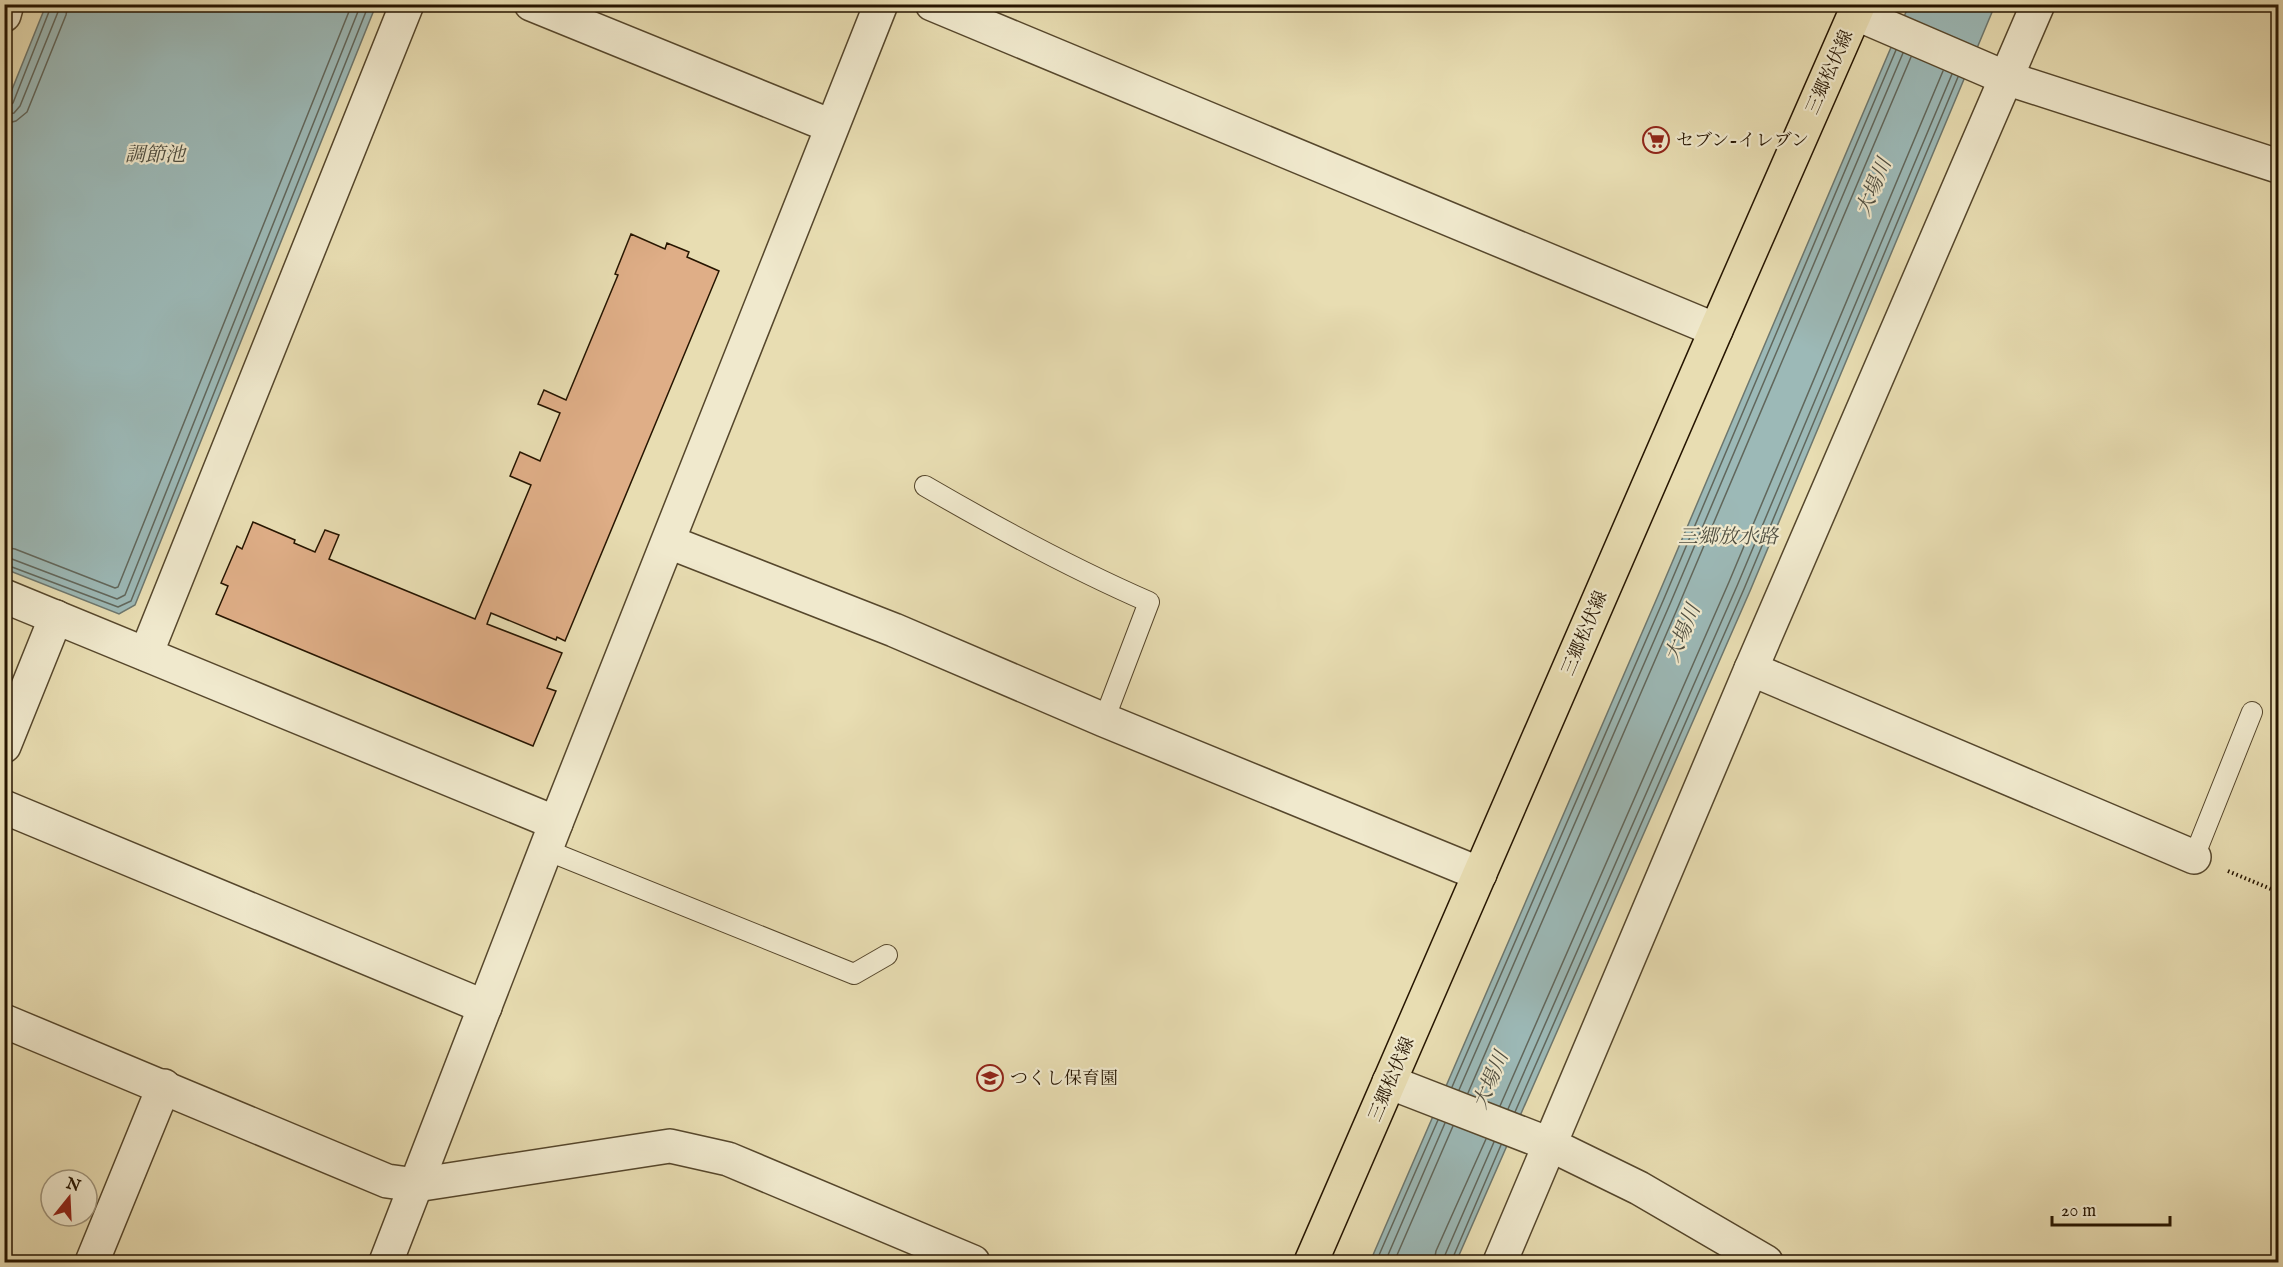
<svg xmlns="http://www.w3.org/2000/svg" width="2283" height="1267" viewBox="0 0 2283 1267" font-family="'IM FELL English','Noto Serif JP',serif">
<rect width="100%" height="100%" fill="#e8ddb2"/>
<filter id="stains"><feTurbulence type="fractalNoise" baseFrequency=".00333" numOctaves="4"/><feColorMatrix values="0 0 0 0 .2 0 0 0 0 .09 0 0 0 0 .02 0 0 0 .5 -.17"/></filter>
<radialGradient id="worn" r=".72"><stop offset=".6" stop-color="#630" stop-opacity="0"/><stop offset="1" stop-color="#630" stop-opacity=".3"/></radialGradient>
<g fill="#9cb9b7" stroke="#6d776e" stroke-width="1.5">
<polygon points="46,5 376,5 135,605 119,614 5,569 5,107"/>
<polygon points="1909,5 1995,5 1750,591 1456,1262 1370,1262 1657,598"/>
</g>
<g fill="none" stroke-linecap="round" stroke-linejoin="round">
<g stroke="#61675c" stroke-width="1.5">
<polyline points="4,107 9,106 13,103 52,4"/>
<polyline points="4,115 14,113 20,106 58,12 59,4"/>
<polyline points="4,124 16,121 27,112 66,15 68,4"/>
<polyline points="4,547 15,549 115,588 118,587 352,4"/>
<polyline points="4,556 117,599 125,595 361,4"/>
<polyline points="4,564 118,607 131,601 369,4"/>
<polyline points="1452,1087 1663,601 1896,50"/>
<polyline points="1459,1090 1670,604 1903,53"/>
<polyline points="1468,1093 1678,607 1911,57"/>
<polyline points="1500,1106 1729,582 1943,71"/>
<polyline points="1508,1109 1737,586 1952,74"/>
<polyline points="1515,1112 1744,589 1958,77"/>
<polyline points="1376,1262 1438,1120"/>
<polyline points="1385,1262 1445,1123"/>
<polyline points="1394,1262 1453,1126"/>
<polyline points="1434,1262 1436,1251 1486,1139"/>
<polyline points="1443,1262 1445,1255 1494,1142"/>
<polyline points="1451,1262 1501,1145"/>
</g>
</g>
<polygon fill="#dfae87" stroke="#261500" stroke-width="1.5" points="631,234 665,249 667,243 689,252 687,257 719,271 565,641 557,637 556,640 491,613 487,624 562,653 547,688 556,691 533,746 216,614 228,586 221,583 237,546 242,549 253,522 295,540 294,543 315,552 325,530 339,535 329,559 475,619 531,485 510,476 520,452 540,461 560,413 538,404 544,390 566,400 618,275 615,274"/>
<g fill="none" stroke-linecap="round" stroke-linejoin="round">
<defs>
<g id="service">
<path d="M925 486C999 529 1071 568 1149 602L1104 720"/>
<polyline points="546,850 854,974 887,955"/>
<polyline points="2194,857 2252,712"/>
</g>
<g id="minor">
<polyline points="531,4 831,126"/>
<polyline points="932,4 1716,330"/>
<polyline points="1855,13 2006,78 2278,166"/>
<polyline points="4,15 7,4"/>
<polyline points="669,542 894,630 1104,720 1480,874"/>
<polyline points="4,596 556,823"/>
<polyline points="146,654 407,4"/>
<polyline points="1751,669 2194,857"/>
<polyline points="4,746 56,617"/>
<polyline points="4,807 485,1007"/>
<polyline points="4,1021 387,1181 416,1185 670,1146 728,1159 973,1262"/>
<polyline points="1389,1082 1549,1144 1639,1188 1766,1262"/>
<polyline points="92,1262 164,1086"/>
<polyline points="386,1262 556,823 881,4"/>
<polyline points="1500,1262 1751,669 2038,4"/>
</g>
<polyline id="primary" points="1311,1262 1716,330 1859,4"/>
</defs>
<use href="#service" stroke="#56472c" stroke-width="22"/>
<use href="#minor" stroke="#56472c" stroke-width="36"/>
<use href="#primary" stroke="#261500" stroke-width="36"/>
<polyline stroke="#261500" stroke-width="4" stroke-dasharray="1.5 3" stroke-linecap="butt" points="2228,871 2278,892"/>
<use href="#service" stroke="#f0e9cd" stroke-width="20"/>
<use href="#minor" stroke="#f0e9cd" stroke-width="33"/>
<use href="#primary" stroke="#e8ddb2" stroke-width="33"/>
</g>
<defs>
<symbol id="supermarket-ring" viewBox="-11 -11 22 22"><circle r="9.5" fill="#f0e9cd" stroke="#8f2418" stroke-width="1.5"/><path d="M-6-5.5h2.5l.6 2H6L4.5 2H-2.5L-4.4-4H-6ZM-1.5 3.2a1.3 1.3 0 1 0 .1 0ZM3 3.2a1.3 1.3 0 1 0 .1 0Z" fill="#8f2418"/></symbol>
<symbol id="school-ring" viewBox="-11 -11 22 22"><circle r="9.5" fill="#f0e9cd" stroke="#8f2418" stroke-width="1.5"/><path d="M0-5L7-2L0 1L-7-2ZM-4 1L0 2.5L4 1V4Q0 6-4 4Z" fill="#8f2418"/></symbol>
</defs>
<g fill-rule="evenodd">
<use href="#supermarket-ring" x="1641" y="125" width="30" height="30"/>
<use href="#school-ring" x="975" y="1063" width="30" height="30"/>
</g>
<g text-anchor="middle" stroke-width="4.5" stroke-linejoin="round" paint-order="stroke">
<g font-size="18" fill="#261500" stroke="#f0e9cd">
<text transform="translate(1829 72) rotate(-66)" y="6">三郷松伏線</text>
<text transform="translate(1584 633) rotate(-67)" y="6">三郷松伏線</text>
<text transform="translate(1391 1079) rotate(-67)" y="6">三郷松伏線</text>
</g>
<g font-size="18" fill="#261500" stroke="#f0e9cd" text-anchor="start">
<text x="1676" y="146">セブン-イレブン</text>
<text x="1010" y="1084">つくし保育園</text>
</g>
<g font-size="20" font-style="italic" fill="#4f4e40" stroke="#f0e9cd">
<text x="155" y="161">調節池</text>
<text transform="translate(1873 187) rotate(-67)" y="7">大場川</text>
<text x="1728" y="543">三郷放水路</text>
<text transform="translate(1682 633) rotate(-67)" y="7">大場川</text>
<text transform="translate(1490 1080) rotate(-67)" y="7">大場川</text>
</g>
</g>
<rect width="2283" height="1267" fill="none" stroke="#e8ddb2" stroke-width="24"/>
<rect x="6" y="6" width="2271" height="1255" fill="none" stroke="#261500" stroke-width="3"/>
<rect x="12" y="12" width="2259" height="1243" fill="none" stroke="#261500" stroke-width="1.5"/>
<g transform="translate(69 1198) rotate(18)"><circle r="28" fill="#f0e9cd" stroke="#9f947b" stroke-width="1.5"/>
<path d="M0-4.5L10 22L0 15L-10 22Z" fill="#8f2418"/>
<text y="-9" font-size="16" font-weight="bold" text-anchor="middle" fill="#261500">N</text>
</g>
<path d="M2052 1216v9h118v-9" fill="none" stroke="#261500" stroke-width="3"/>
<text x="2061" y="1216" font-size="18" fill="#261500" stroke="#f0e9cd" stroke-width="4.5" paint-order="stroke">20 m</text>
<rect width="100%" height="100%" filter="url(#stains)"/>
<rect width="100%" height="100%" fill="url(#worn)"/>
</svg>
